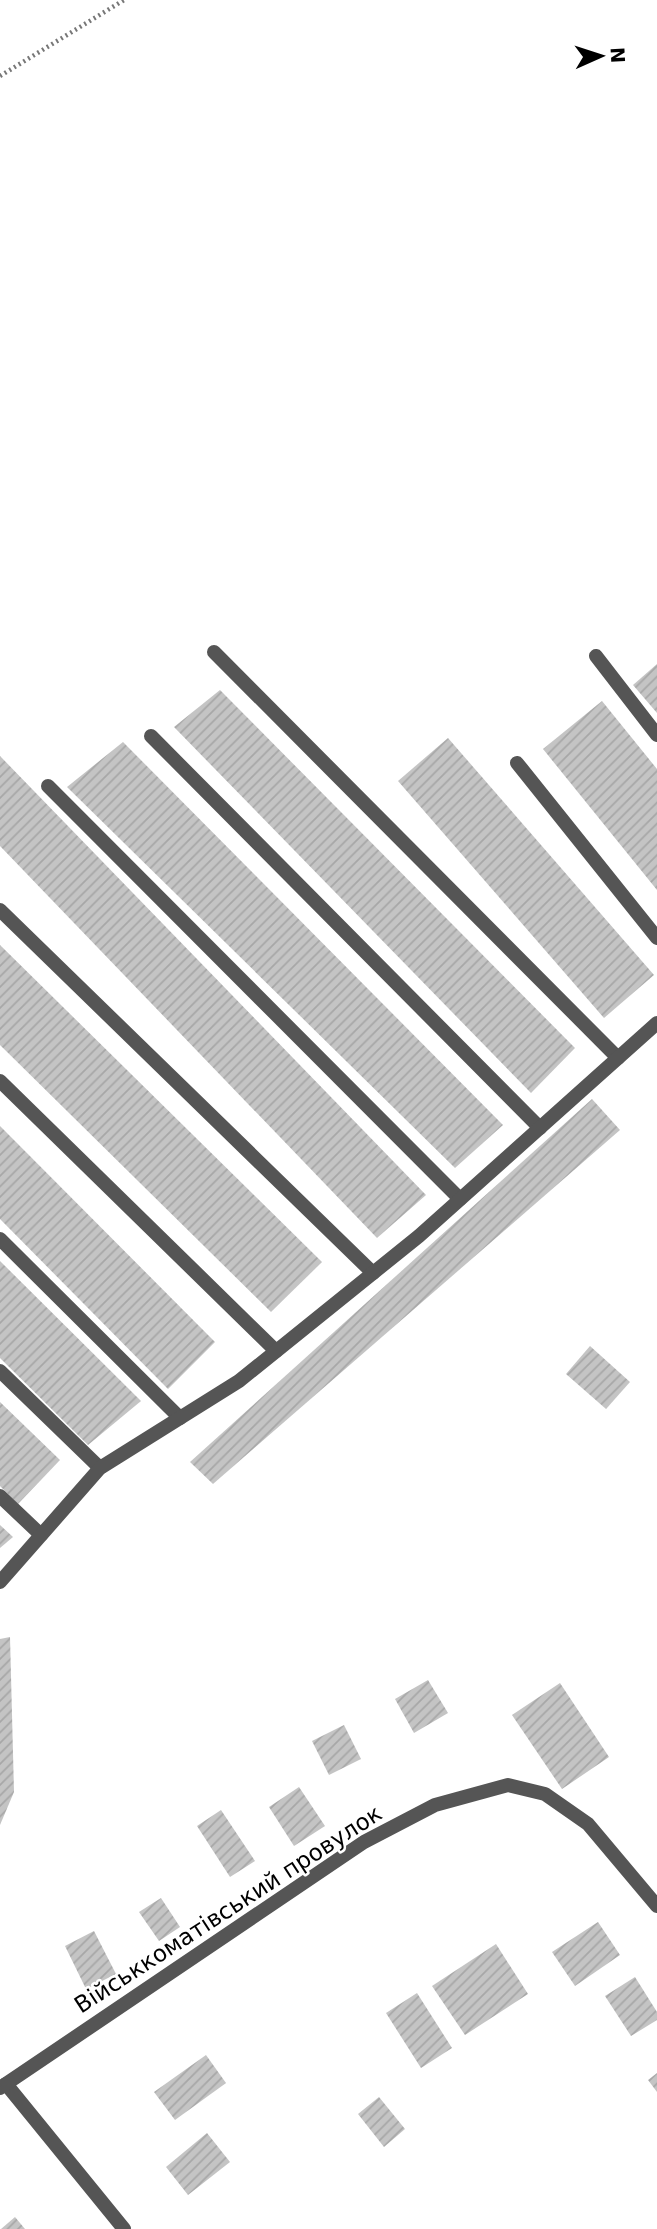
<svg xmlns="http://www.w3.org/2000/svg" width="657" height="2229" viewBox="0 0 657 2229" font-family="'DejaVu Sans',sans-serif">
<defs>
<pattern id="building-hatch" width="6" height="6" patternUnits="userSpaceOnUse" patternTransform="scale(1.75)"><rect width="6" height="6" fill="#c4c4c4"/><path d="M-1 1l2-2M0 6l6-6M5 7l2-2" fill="none" stroke="#a7a7a7"/></pattern>
</defs>
<rect width="100%" height="100%" fill="#fff"/>
<g fill="url(#building-hatch)">
<polygon points="657,664 657,713 633,685"/>
<polygon points="220,690 575,1048 531,1093 174,727"/>
<polygon points="602,701 657,769 657,890 543,749"/>
<polygon points="448,738 654,975 604,1018 398,781"/>
<polygon points="123,742 503,1125 455,1168 67,787"/>
<polygon points="0,756 426,1195 377,1238 0,846"/>
<polygon points="0,945 322,1262 271,1312 0,1045"/>
<polygon points="592,1099 620,1130 213,1484 190,1462"/>
<polygon points="0,1126 215,1342 168,1389 0,1219"/>
<polygon points="0,1261 141,1401 88,1445 0,1358"/>
<polygon points="590,1346 630,1382 606,1409 566,1374"/>
<polygon points="0,1402 60,1460 18,1504 0,1486"/>
<polygon points="0,1525 13,1537 0,1548"/>
<polygon points="10,1637 14,1792 0,1825 0,1639"/>
<polygon points="428,1680 448,1713 414,1733 395,1699"/>
<polygon points="560,1683 609,1757 562,1789 512,1715"/>
<polygon points="344,1725 361,1759 329,1775 312,1741"/>
<polygon points="299,1787 325,1826 294,1846 269,1807"/>
<polygon points="221,1810 255,1861 230,1877 197,1826"/>
<polygon points="161,1898 180,1927 159,1941 139,1912"/>
<polygon points="598,1922 620,1955 575,1986 552,1952"/>
<polygon points="94,1931 116,1974 86,1989 65,1946"/>
<polygon points="496,1944 528,1994 465,2035 432,1986"/>
<polygon points="635,1977 657,2012 657,2020 631,2036 605,1996"/>
<polygon points="417,1993 452,2048 421,2068 386,2013"/>
<polygon points="206,2055 226,2083 175,2120 154,2092"/>
<polygon points="657,2073 657,2092 648,2080"/>
<polygon points="379,2097 405,2129 384,2147 358,2114"/>
<polygon points="207,2133 230,2162 188,2195 166,2167"/>
<polygon points="15,2217 25,2229 1,2229"/>
</g>
<g fill="none" stroke-linecap="round" stroke-linejoin="round">
<polyline stroke="#777" stroke-width="4.5" stroke-dasharray="2 3.5" stroke-linecap="butt" points="0,76 124,0"/>
<g stroke="#555" stroke-width="14">
<polyline points="214,652 618,1058"/>
<polyline points="596,656 657,735"/>
<polyline points="151,736 540,1128"/>
<polyline points="517,763 657,938"/>
<polyline points="48,786 460,1199"/>
<polyline points="0,910 373,1273"/>
<polyline points="0,1081 276,1351"/>
<polyline points="0,1239 180,1418"/>
<polyline points="0,1371 100,1468"/>
<polyline points="0,1496 41,1535"/>
<polyline points="0,1582 100,1468 239,1381 419,1236 657,1023"/>
</g>
<g stroke="#555" stroke-width="14">
<polyline points="6,2084 124,2229"/>
<polyline points="0,2088 364,1842 435,1805 508,1785 545,1794 588,1824 657,1906"/>
</g>
</g>
<g text-anchor="middle" stroke-width="5" stroke-linejoin="round" paint-order="stroke">
<g font-size="23" fill="#000" stroke="#fff">
<text transform="translate(228 1909) rotate(-33)" y="8">Військкоматівський провулок</text>
</g>
</g>
<g transform="translate(601 56) rotate(87)" stroke="#ffffff" stroke-width="5" paint-order="stroke">
<path d="M0-5L12 26L0 18L-12 26Z" fill="#000000"/>
<text y="-10" font-size="19" font-weight="bold" text-anchor="middle" fill="#000000">N</text>
</g>
</svg>
